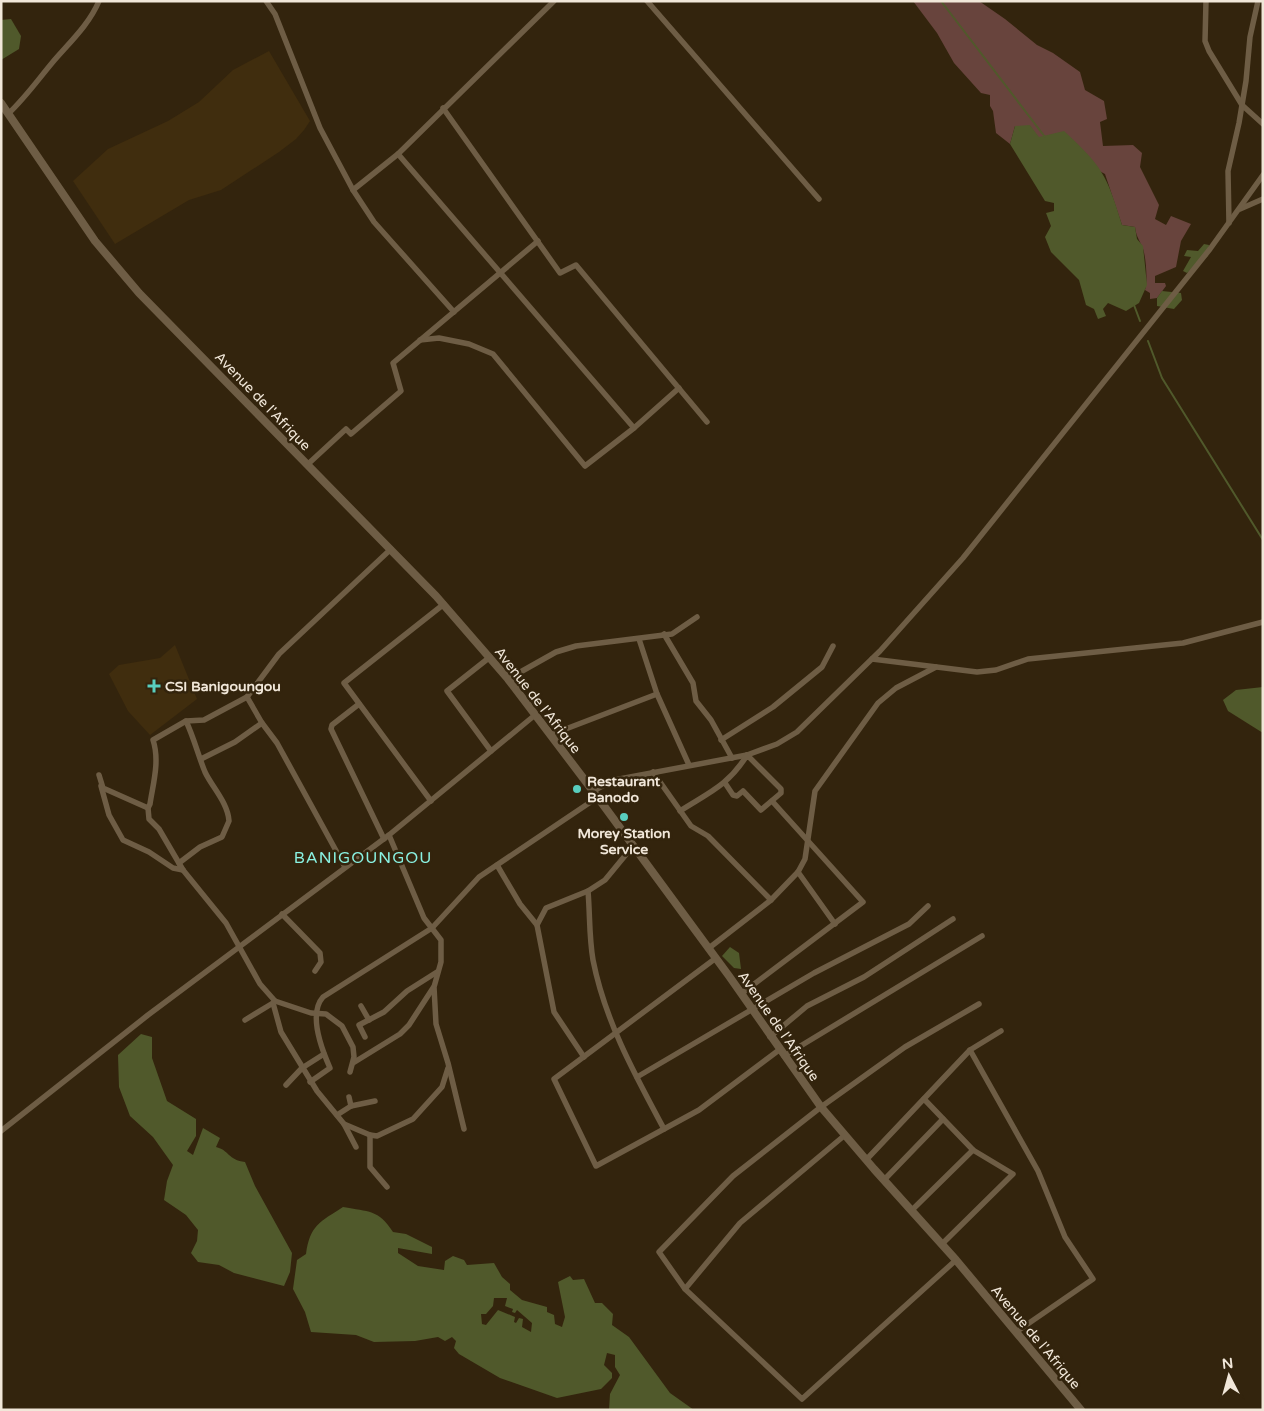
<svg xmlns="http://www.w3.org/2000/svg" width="1264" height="1411" viewBox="0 0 1264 1411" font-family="'Varela Round',sans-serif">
<rect width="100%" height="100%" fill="#33240d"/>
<g fill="#402d0e">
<polygon points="269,51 310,121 304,130 296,139 279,152 221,190 189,200 115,244 73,181 108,149 168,121 199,102 233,70"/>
<polygon points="175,645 197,699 150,735 128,711 109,674 119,665 160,658"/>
</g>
<path fill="#68443d" d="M913 1H979L1005 19 1037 45 1053 53 1080 72 1085 90 1104 101 1107 119 1100 122 1103 146 1133 145 1142 153 1140 167 1159 205 1155 219 1166 225 1171 216 1191 224 1181 241 1176 267 1155 276V283H1165L1166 286 1157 298 1150 299V293L1145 290C1148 282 1146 254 1142 246 1138 238 1136 235 1135 227L1122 225 1105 174 1015 126 1010 144 996 133 993 111 990 106V95L981 93 954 63 937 33Z"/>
<g fill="#50592b" fill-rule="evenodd">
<polygon points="11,19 21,36 19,49 1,60 1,20"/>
<path d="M1030 125 1039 137 1064 131C1102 166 1107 175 1122 225L1135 227 1137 239 1143 246 1147 285 1139 303 1126 311 1108 303 1103 309 1106 316 1098 319 1094 309 1086 305 1079 280 1051 252 1045 237 1051 226 1046 213 1054 211V203L1045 201 1010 144 1015 126Z"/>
<polygon points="1204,244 1209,245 1208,256 1187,273 1183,271 1191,257 1184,256 1187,250 1198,251"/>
<polygon points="1162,291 1181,293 1182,300 1174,309 1157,306 1157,298"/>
<polygon points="1263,687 1263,733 1228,711 1223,700 1236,690"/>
<polygon points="730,947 739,953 741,969 734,968 722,956"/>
<path d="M141 1034 152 1037V1058L167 1101 196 1119V1136L187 1151 193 1155 203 1128 220 1138 216 1147C229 1150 228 1160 245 1162L255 1186 292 1253 290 1272 284 1286 234 1273 219 1265 198 1262 191 1253 197 1241 198 1230 186 1215 164 1200 167 1181 173 1165 153 1137 130 1116 119 1087 118 1055Z"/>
<path d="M343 1207C369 1212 378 1209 393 1232L406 1234 432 1247V1254L398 1248V1253L418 1266 444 1270 445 1261 453 1256 464 1260 467 1265 494 1263 502 1277 510 1284V1290L522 1300 547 1307V1312L554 1315 555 1324 562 1327 565 1317 558 1282 570 1276 573 1280 584 1279 595 1303H602L613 1314 612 1325 629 1337 670 1393 694 1410H609L610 1394 620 1375 615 1367V1355L607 1353 604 1365 612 1373V1378L601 1389 557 1398 500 1378 459 1354 454 1348 456 1341 452 1337 445 1341 438 1337 415 1341 374 1342 356 1335 311 1332 305 1312 293 1289 297 1260 306 1254C310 1225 320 1222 343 1207ZM494 1298H507L505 1306 513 1309 512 1312 515 1313 517 1310 532 1323 531 1332 522 1327 523 1319 519 1318 516 1323 514 1322 515 1317 498 1310 486 1325 482 1324 481 1314H486L493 1306Z"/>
</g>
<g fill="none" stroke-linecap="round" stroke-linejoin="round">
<g stroke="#50592b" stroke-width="2">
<polyline points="941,1 1045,137"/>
<polyline points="1134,305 1140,321"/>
<polyline points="1148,341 1162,378 1263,540"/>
</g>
<g stroke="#6e5d45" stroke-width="5.5">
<polyline points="266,1 275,14 320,128 353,190 374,222 454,312"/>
<polyline points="647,1 819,199"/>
<polyline points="1206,1 1205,41 1209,51 1242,105 1263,124"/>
<polyline points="443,108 560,273 576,265 707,422"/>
<path d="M8 114C25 98 37 81 52 63 69 43 89 25 99 1"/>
<polyline points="398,154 634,428"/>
<polyline points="353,190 398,154 554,1"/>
<polyline points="1240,209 1263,199"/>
<polyline points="1229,223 1228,171 1239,123 1246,81 1250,37 1258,1"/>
<polyline points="420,340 439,338 469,344 493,354 585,466 634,428 679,388"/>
<polyline points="307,465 346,429 351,434 401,391 393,363 538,241"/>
<polyline points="664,634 693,683 696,701 711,720 732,758"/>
<polyline points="639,639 657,694 689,765"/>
<polyline points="490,657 447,691 491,751"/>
<polyline points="872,659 977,672 996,670 1028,659 1183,643 1263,622"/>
<polyline points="508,679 556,652 576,646 672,634 697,617"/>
<polyline points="247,697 262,723 277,743 345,867"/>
<polyline points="359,704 332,725 331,729 384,839"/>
<polyline points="550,735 657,694"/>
<polyline points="721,740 773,707 822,667 833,646"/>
<polyline points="201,759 235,742 262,723"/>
<polyline points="653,772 691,826 708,836 771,900"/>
<polyline points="99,775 103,788 148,808"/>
<polyline points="101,786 109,815 123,840 149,852 173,868 183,870"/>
<polyline points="593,791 614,780 747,755 777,744 797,732 880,651 963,558 1210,249 1263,175"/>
<polyline points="431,801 344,683 444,604"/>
<path d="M680 811C708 793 729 785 747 755L781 789V793L761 810 743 791 737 796 733 795 725 783"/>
<polyline points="389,835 424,918 441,940 441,962 434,987 436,1024 448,1063 464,1129"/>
<path d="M179 863 200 847 222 837 229 821C228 803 212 787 205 772 198 755 194 738 186 721"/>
<polyline points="497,865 520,904 537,925"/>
<polyline points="798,872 835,924"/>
<path d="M588 891C590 914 589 937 593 960 605 1021 635 1075 664 1129"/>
<polyline points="282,914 320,953 321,962 315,971"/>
<polyline points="709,948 771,900 798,872 805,859 815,791 878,703 896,688 936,667"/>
<polyline points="716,958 554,1079 596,1166 699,1110 779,1050"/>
<polyline points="741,994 863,902 772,801"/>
<polyline points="275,1001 273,1003 281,1032 317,1091 344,1124 370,1135 377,1136 413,1119 442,1087 448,1068"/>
<polyline points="361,1006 369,1020"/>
<polyline points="245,1020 273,1003"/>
<polyline points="365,1037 359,1025 384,1012 407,991 437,972"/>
<polyline points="770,1037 807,1006 864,977 953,919"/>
<polyline points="970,1050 1038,1171 1065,1237 1093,1279 1016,1332"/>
<polyline points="784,1056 982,936"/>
<polyline points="584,1057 554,1012 537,925 546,908 588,891 605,880 633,846"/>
<polyline points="353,1063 400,1034 409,1025 433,988"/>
<path d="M350 1072 354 1057 353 1047 342 1026 326 1014 311 1013 275 1001 260 984 226 923 183 870 159 829 149 819 148 808 150 804C153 784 160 761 153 740L186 721 204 720 247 697 279 654 391 549"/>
<polyline points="637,1077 814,973 909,924 928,906"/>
<path d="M310 1082 330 1068C322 1050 308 1014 323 997L432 928 479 877 598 797"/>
<polyline points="286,1085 302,1068 324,1054"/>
<polyline points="349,1097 351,1106"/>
<polyline points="924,1099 973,1150 1013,1174 942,1244"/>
<polyline points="337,1115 351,1106 375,1101"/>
<polyline points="344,1124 356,1147"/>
<polyline points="1,1131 148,1015 389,835 535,715"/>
<polyline points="370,1135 370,1167 387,1187"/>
<polyline points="866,1160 970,1050 1001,1031"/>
<polyline points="884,1180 943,1119"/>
<polyline points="912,1210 973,1150"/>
<polyline points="956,1260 802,1399 685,1289 659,1252 733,1176 821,1107 905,1047 979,1004"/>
<polyline points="685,1289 740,1223 845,1135"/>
</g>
<polyline stroke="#6e5d45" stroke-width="8" points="1,103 95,241 139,293 436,596 508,679 593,791 729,976 821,1107 874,1169 956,1260 1081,1410"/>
</g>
<g fill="#59cebe" stroke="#33240d" stroke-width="2">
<path d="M151.5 678.5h5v5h5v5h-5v5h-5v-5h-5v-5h5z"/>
<circle cx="577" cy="789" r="5"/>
<circle cx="624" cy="817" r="5"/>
</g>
<g text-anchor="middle" stroke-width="5" stroke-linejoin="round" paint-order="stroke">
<g font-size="14" fill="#f1e7d9" stroke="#33240d">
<text transform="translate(263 401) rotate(46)" y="5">Avenue de l'Afrique</text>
<text transform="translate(538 700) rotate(52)" y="5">Avenue de l'Afrique</text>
<text transform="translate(779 1026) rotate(55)" y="5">Avenue de l'Afrique</text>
<text transform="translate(1036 1337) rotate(50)" y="5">Avenue de l'Afrique</text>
</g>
<g font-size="14" font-weight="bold" fill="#f1e7d9" stroke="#33240d" text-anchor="start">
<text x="165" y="691">CSI Banigoungou</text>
<text x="587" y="786">Restaurant<tspan x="587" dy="16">Banodo</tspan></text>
<text x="624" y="838" text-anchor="middle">Morey Station<tspan x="624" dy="16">Service</tspan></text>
</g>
<g font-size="16" letter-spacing="1" fill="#8af2e2" stroke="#33240d">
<text x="363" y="863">BANIGOUNGOU</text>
</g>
</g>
<rect width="1264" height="1411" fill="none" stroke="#f1e7d9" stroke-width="5"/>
<g transform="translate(1229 1376) rotate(354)" stroke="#33240d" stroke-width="4" paint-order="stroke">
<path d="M0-4L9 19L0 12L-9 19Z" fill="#f1e7d9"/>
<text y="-8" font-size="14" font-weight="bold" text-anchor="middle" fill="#f1e7d9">N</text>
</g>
</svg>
